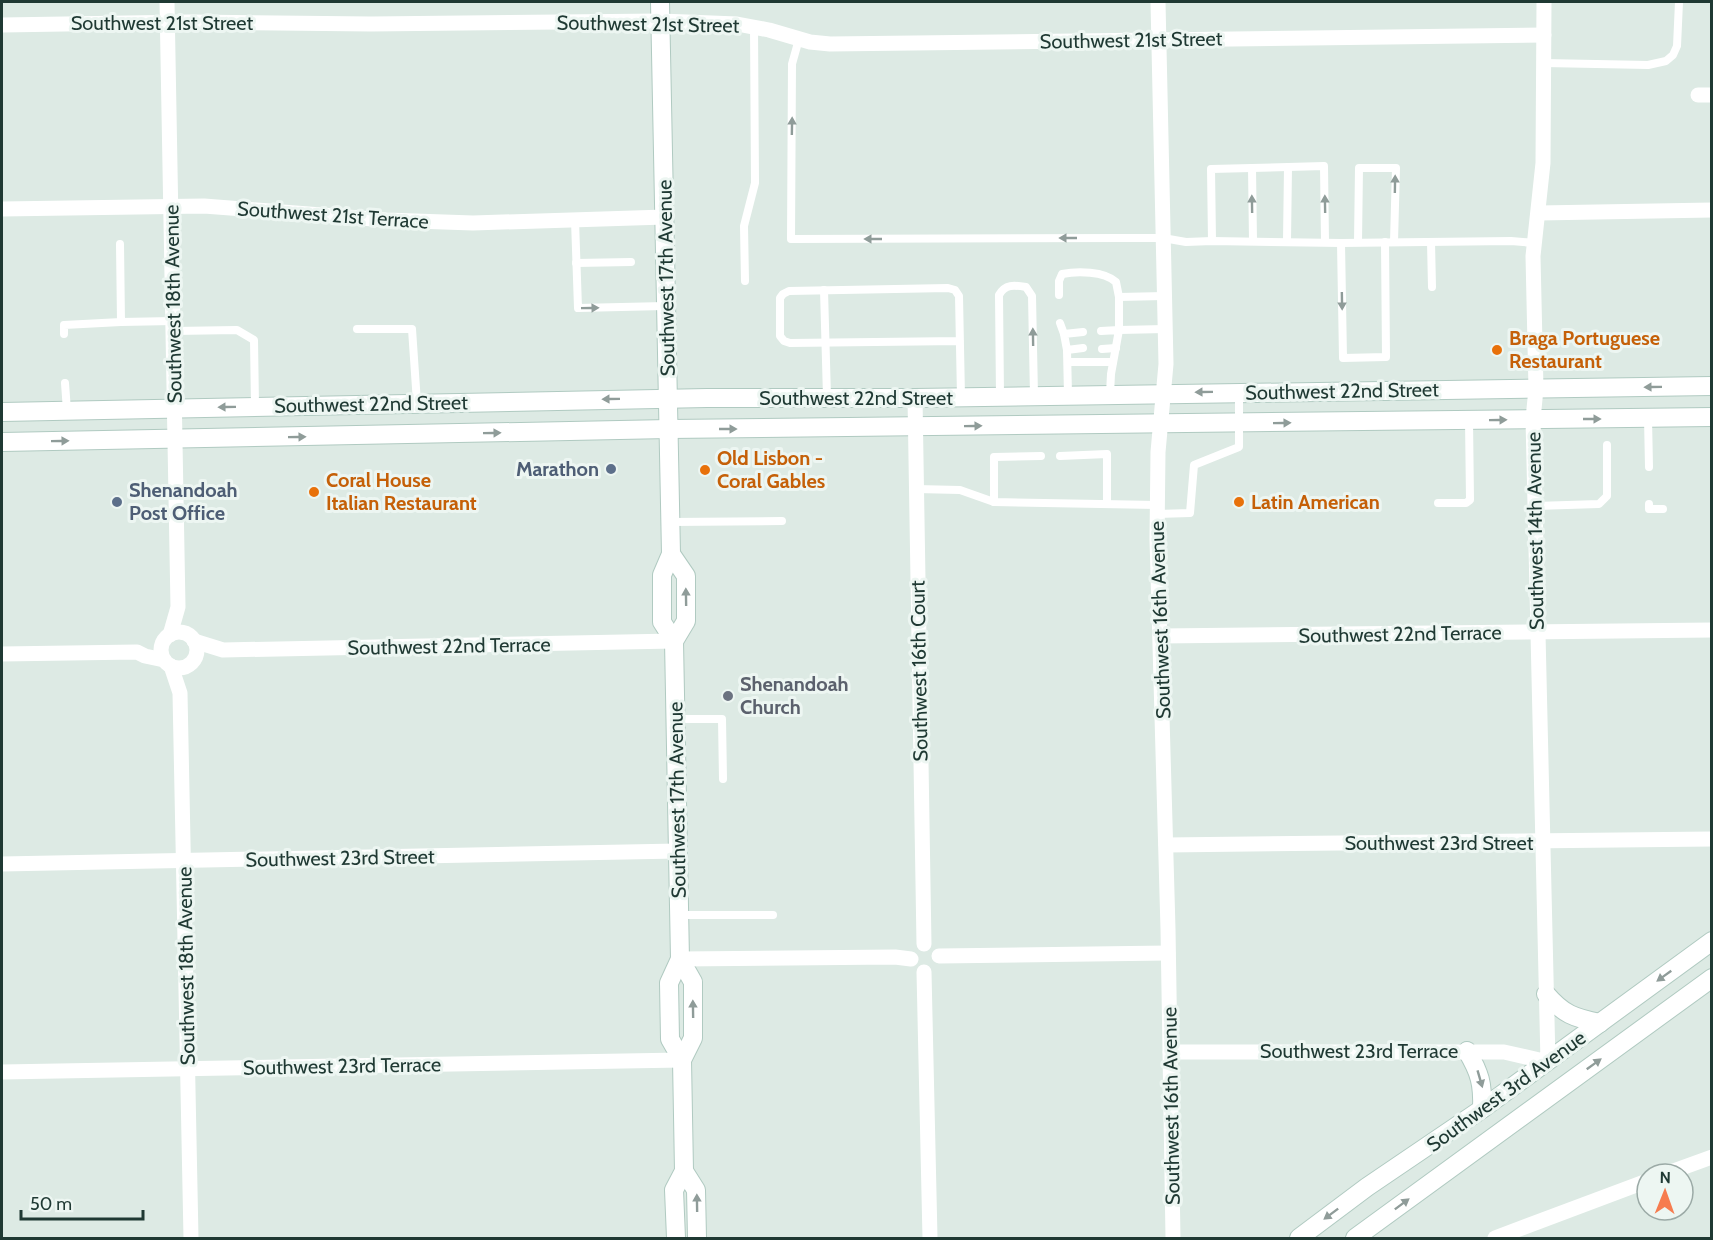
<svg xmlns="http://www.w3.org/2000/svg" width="1713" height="1240" viewBox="0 0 1713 1240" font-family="Cabin,sans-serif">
<rect width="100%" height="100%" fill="#ddeae4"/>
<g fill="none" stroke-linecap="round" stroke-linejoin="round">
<defs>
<g id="secondary">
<polyline points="660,2 671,554 662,575 662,622 674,641 680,959 669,983 670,1039 682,1060"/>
<polyline points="2,412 707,398 915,398 1712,386"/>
<polyline points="2,442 669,429 1712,417"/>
<polyline points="671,554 686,576 686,621 674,641"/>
<path d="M1546 994C1563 1014 1574 1018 1600 1023"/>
<path d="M1467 1051C1480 1073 1483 1084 1482 1109"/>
<polyline points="684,1171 696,1190 697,1238"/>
<polyline points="676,1238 674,1190 684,1171 682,1060 693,1038 693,982 680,959"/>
<polyline points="1299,1238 1367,1187 1482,1109 1712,941"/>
<polyline points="1355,1238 1712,978"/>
</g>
</defs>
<use href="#secondary" stroke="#b0cac1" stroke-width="20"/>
<g stroke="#fff" stroke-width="8">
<polyline points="799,39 792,64 791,239 1126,238 1163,238 1186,242 1212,241 1341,243 1511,241 1534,243"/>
<polyline points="1544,63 1648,65 1666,61 1673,55 1677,46 1679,2"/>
<polyline points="1252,168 1253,241"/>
<polyline points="575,220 578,308 665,306"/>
<polyline points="1212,241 1211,169 1324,166 1325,242"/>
<polyline points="1287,241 1288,167"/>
<polyline points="1358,242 1359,168 1396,168 1394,242"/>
<polyline points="1431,242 1432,287"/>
<polyline points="1341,243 1343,358 1386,357 1385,242"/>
<polyline points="120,244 121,322 173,321"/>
<polyline points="576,263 631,262"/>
<polyline points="745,281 744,226 755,183 754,27"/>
<polyline points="824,290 827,397"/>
<path d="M1059 295V281L1062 274C1077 271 1104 271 1116 282L1119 297V330L1165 329"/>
<polyline points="1119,297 1164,296"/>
<polyline points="1060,323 1064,334"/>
<polyline points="357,329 412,329 417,403"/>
<polyline points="174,331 237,330 254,340 255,406"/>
<polyline points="1101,331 1119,330 1111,374 1110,394"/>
<polyline points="1083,332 1064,334 1067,350 1083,348"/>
<polyline points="64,334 64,325 121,322"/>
<polyline points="960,341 790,343 784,341 780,336 780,298 783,294 789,291 948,288 955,290 959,296 961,397"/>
<polyline points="1102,349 1116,348"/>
<polyline points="1067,350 1068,395"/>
<polyline points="1068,362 1113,362"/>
<polyline points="65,383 67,411"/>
<path d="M1000 396 999 295C1005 284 1014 285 1026 287L1032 296 1034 396"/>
<polyline points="1648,418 1649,467"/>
<polyline points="1060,456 1107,454 1107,504"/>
<polyline points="916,489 960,490 994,502 1157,505"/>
<polyline points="994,502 994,457 1041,456"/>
<polyline points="1438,503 1466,503 1470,500 1469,420"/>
<polyline points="1649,504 1649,509 1663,509"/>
<polyline points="1535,506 1599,504 1607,496 1607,445"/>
<polyline points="1157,514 1190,513 1194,465 1239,447 1239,393"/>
<polyline points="671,522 782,521"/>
<polyline points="677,719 722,719 723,779"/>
<polyline points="679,915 773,915"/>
</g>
<g stroke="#fff" stroke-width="15">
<polyline points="167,2 178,607 170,635"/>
<polyline points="1158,2 1166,364 1158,452 1157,539 1168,929 1173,1238"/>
<polyline points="2,25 190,22 371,24 661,21 737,24 769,30 810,42 830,44 1544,35"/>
<polyline points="1698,95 1712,95"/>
<polyline points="2,209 204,206 386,220 473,223 665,217"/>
<polyline points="1539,213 1712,210"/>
<polyline points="915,398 924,944"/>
<circle cx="179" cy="650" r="18"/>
<polyline points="1161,636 1712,630"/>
<polyline points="194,641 223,650 674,641"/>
<polyline points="2,654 137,652 145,656 164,660"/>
<polyline points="171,666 180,693 191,1238"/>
<polyline points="1166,845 1712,839"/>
<polyline points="2,864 678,851"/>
<polyline points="939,956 1168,953"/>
<polyline points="680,959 895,957 911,959"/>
<polyline points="924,972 930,1238"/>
<polyline points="1170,1052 1504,1052 1548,1062 1533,419 1536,389 1533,256 1543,163 1544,2"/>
<polyline points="2,1072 682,1060"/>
<polyline points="1665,1174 1712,1157"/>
<polyline points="1495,1238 1647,1181"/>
</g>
<use href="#secondary" stroke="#fff" stroke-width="18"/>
</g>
<defs><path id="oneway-solid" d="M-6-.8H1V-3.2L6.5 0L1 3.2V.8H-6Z" transform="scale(1.5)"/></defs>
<g fill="#8f9c99">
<use href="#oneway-solid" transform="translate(792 126) rotate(-89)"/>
<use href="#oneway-solid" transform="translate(1395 184) rotate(-89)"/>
<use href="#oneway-solid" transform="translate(1252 204) rotate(-91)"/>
<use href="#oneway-solid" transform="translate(1325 204) rotate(-91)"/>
<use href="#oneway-solid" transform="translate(1068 238) rotate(180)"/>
<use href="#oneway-solid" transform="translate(873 239) rotate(180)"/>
<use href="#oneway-solid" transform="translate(1342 301) rotate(89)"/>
<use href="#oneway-solid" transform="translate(590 308) rotate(-1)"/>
<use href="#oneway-solid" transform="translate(1033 337) rotate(-91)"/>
<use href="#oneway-solid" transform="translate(1653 387) rotate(179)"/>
<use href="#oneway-solid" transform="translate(1204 392) rotate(179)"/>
<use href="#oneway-solid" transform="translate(611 399) rotate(179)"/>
<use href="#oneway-solid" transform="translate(227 407) rotate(179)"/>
<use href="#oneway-solid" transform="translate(1592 419)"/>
<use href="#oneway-solid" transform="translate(1498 420) rotate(-1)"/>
<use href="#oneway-solid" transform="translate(1282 423) rotate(-1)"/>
<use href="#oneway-solid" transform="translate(973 426) rotate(-1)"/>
<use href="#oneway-solid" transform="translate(728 429)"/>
<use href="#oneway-solid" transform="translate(492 433) rotate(-1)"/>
<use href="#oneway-solid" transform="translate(297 437) rotate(-1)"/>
<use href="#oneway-solid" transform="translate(60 441) rotate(-1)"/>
<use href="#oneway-solid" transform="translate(686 597) rotate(-91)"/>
<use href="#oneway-solid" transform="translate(1664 976) rotate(144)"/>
<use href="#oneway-solid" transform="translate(693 1009) rotate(-91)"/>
<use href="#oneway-solid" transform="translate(1594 1064) rotate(-36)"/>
<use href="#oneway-solid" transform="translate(1480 1079) rotate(74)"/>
<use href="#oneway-solid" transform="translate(697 1203) rotate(-91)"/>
<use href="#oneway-solid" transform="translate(1402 1204) rotate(-37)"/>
<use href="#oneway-solid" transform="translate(1331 1214) rotate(143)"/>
</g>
<g fill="#e8710a" stroke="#edf6f2" stroke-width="2">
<circle cx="1497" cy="350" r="6"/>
<circle cx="705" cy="470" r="6"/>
<circle cx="314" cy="492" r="6"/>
<circle cx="1239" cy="502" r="6"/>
</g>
<g fill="#5c6f8a" stroke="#edf6f2" stroke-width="2">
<circle cx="611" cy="469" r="6"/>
<circle cx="117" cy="502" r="6"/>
</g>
<circle fill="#6b7280" stroke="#edf6f2" stroke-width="2" cx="728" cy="696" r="6"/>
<g text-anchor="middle" stroke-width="6" stroke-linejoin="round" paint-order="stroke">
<g font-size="20" fill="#1f3933" stroke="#edf6f2">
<text x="162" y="30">Southwest 21st Street</text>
<text transform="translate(648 24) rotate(1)" y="7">Southwest 21st Street</text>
<text transform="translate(1131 40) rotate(-1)" y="7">Southwest 21st Street</text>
<text transform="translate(333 215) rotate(4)" y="7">Southwest 21st Terrace</text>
<text transform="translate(666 278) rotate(-91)" y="7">Southwest 17th Avenue</text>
<text transform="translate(173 304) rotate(-91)" y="7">Southwest 18th Avenue</text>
<text transform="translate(1342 391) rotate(-1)" y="7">Southwest 22nd Street</text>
<text x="856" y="405">Southwest 22nd Street</text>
<text transform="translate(371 404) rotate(-1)" y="7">Southwest 22nd Street</text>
<text transform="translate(1535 531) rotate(-91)" y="7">Southwest 14th Avenue</text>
<text transform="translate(1160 620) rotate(-92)" y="7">Southwest 16th Avenue</text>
<text transform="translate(1400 634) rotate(-1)" y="7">Southwest 22nd Terrace</text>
<text transform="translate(449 646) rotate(-1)" y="7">Southwest 22nd Terrace</text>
<text transform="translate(919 671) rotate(-91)" y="7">Southwest 16th Court</text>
<text transform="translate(677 800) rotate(-91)" y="7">Southwest 17th Avenue</text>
<text x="1439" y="850">Southwest 23rd Street</text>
<text transform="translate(340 858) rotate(-1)" y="7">Southwest 23rd Street</text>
<text transform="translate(186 966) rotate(-91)" y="7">Southwest 18th Avenue</text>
<text x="1359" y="1058">Southwest 23rd Terrace</text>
<text transform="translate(342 1066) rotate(-1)" y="7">Southwest 23rd Terrace</text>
<text transform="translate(1506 1091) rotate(-36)" y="7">Southwest 3rd Avenue</text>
<text transform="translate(1171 1106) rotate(-91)" y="7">Southwest 16th Avenue</text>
</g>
<g font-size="20" font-weight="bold" fill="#c56008" stroke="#edf6f2" text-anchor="start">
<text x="1509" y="345">Braga Portuguese<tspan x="1509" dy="23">Restaurant</tspan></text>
<text x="717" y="465">Old Lisbon -<tspan x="717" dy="23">Coral Gables</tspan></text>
<text x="326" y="487">Coral House<tspan x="326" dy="23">Italian Restaurant</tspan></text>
<text x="1251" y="509">Latin American</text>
</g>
<g font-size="20" font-weight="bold" fill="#4e5e75" stroke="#edf6f2" text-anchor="end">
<text x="599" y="476">Marathon</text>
<text x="129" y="497" text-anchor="start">Shenandoah<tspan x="129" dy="23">Post Office</tspan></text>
</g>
<g font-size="20" font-weight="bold" fill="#5b616d" stroke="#edf6f2" text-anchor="start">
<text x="740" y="691">Shenandoah<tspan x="740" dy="23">Church</tspan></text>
</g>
</g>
<rect width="1713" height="1240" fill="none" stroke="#1f3933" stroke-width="6"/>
<g transform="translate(1665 1192) rotate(1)"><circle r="28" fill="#edf6f2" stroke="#9baaa6" stroke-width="1.5"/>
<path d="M0-4.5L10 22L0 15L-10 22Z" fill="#f67c4f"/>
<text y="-9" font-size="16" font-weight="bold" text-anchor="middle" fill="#1f3933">N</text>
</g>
<path d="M21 1210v9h122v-9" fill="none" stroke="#1f3933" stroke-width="3"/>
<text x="30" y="1210" font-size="18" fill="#1f3933" stroke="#edf6f2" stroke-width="4.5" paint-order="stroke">50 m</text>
</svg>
